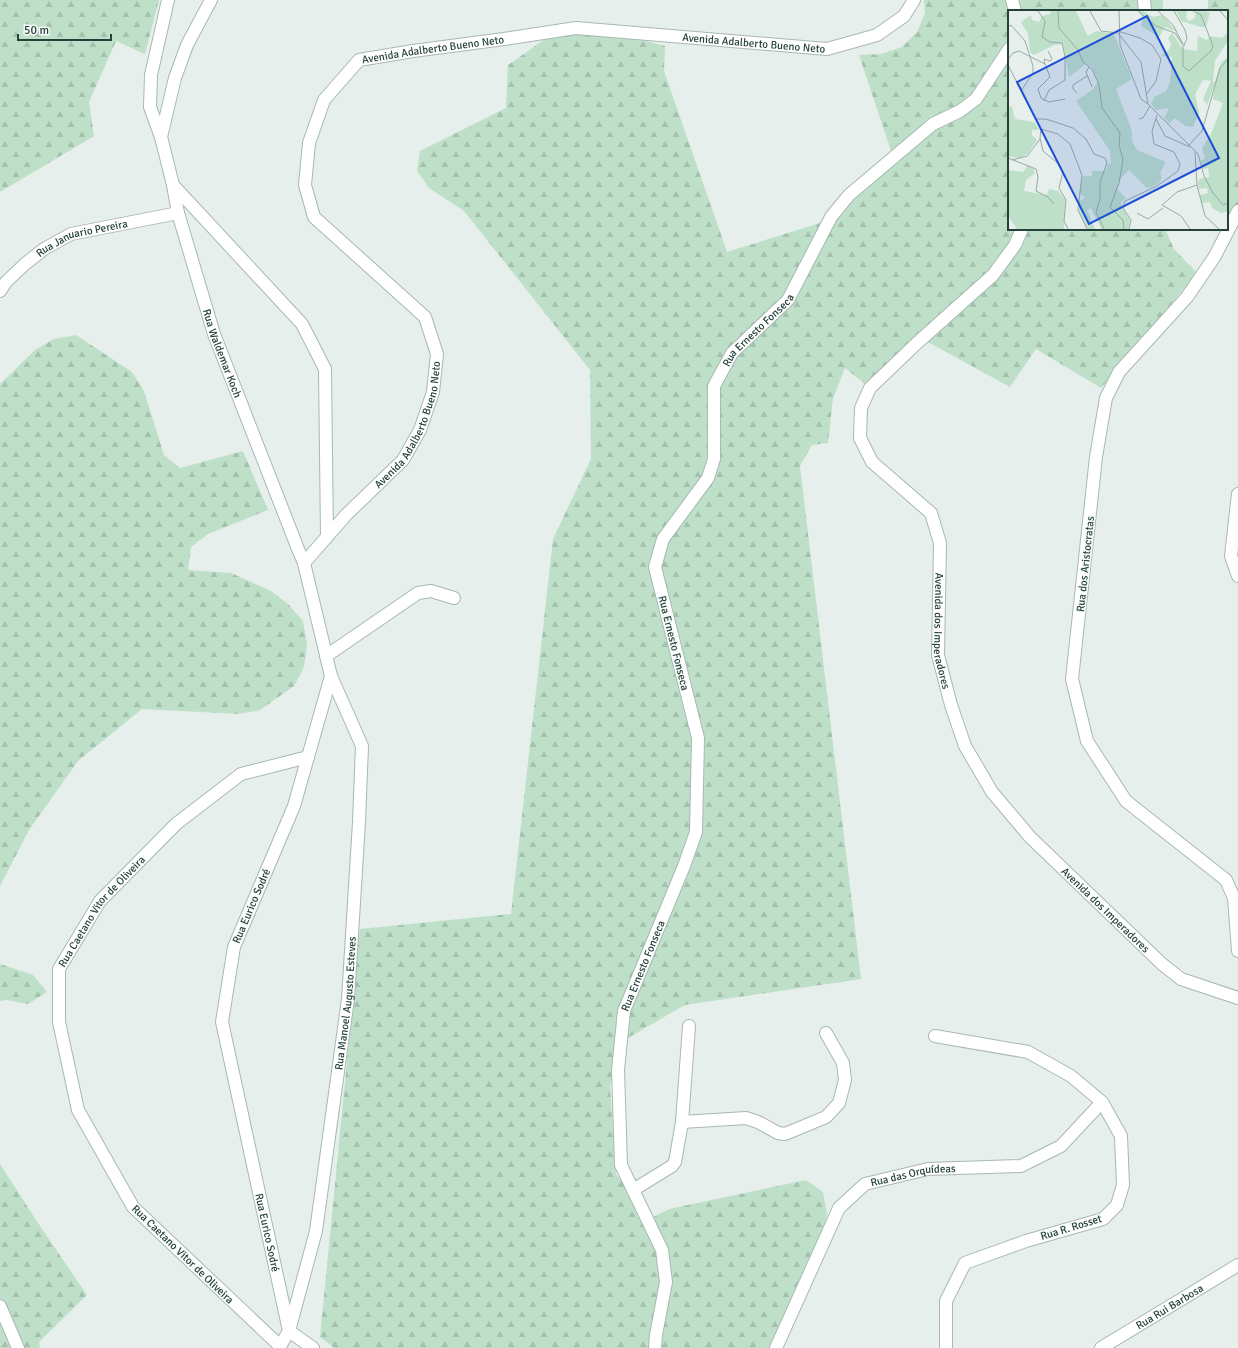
<svg xmlns="http://www.w3.org/2000/svg" width="1238" height="1348" viewBox="0 0 1238 1348" font-family="Signika,sans-serif">
<defs>
<pattern id="forest-firs" width="22" height="20" patternUnits="userSpaceOnUse"><rect width="22" height="20" fill="#bfe0c8"/><path d="M5 1l3.5 6h-7zM16 11l3.5 6h-7z" fill="#a4c1ad"/></pattern>
</defs>
<rect width="100%" height="100%" fill="#e6efeb"/>
<g fill="url(#forest-firs)">
<polygon points="0,0 159,0 145,54 116,41 89,102 94,136 0,192"/>
<polygon points="924,0 1163,0 1163,11 1009,11 1009,229 1165,229 1174,249 1197,273 1101,388 1036,349 1010,387 917,336 865,384 845,368 833,398 828,443 812,445 800,466 861,979 685,1005 619,1043 610,1087 616,1174 649,1219 669,1209 806,1180 823,1192 827,1214 822,1235 773,1348 334,1348 320,1337 360,929 511,914 553,539 591,459 590,370 464,211 429,188 417,171 420,151 506,108 508,65 551,35 573,32 618,34 665,46 664,71 727,252 820,223 892,154 859,55 881,54 902,47 917,32 925,13"/>
<polygon points="1208,0 1238,0 1238,207 1235,213 1227,213 1227,11 1208,11"/>
<polygon points="76,335 132,372 144,391 164,455 180,468 243,451 268,510 208,534 191,547 188,570 231,573 271,591 288,604 303,621 307,645 304,667 294,686 260,710 239,714 142,709 78,761 29,830 0,886 0,384 35,350 54,339"/>
<polygon points="0,964 33,975 47,992 28,1004 7,1000 0,1001"/>
<polygon points="0,1164 44,1232 87,1295 39,1342 40,1348 0,1348"/>
</g>
<g fill="none" stroke-linecap="round" stroke-linejoin="round">
<defs>
<g id="street">
<path id="s1" d="M168 0 151 75 150 107 161 137 173 185 178 213 214 334 298 549 304 563 331 676 294 806 234 947 222 1022 289 1331"/>
<polyline points="1012,0 1015,11"/>
<polyline points="1144,0 1145,11"/>
<polyline points="161,137 175,78 187,45 211,0"/>
<polyline points="173,185 302,324 325,369 327,537"/>
<polyline points="1238,211 1215,256 1187,297 1119,372 1106,398 1096,457 1072,679 1087,741 1126,801 1226,880 1234,898 1238,951"/>
<path id="s2" d="M1022 229 1015 245 993 275 917 343 870 388 861 408 860 438 872 462 931 513 940 543 938 655 951 705 965 746 992 792 1030 837 1162 964 1181 979 1238 998"/>
<path id="s3" d="M0 291 6 282 25 264 44 249 71 234 178 213"/>
<polyline points="1238,494 1231,556 1238,576"/>
<path id="s4" d="M304 563 346 515 403 460 420 430 433 392 437 354 425 317 314 217 305 185 309 143 324 100 359 60 413 51 504 39 576 28 827 49 877 35 904 16 914 0"/>
<polyline points="326,656 418,593 431,591 454,598"/>
<polyline points="935,1036 1028,1052 1071,1076 1102,1102 1121,1136 1123,1185 1117,1205 1103,1219 1026,1241 965,1263 946,1301 946,1348"/>
<polyline points="682,1122 746,1118 758,1122 778,1133 785,1134 826,1117 839,1103 845,1080 843,1063 826,1033"/>
<polyline points="633,1190 672,1166 675,1162 682,1122 689,1026"/>
<polyline points="0,1306 18,1348"/>
<polyline points="289,1331 313,1348"/>
<path id="s5" d="M280 1346 133 1207 78 1110 59 1022V969L100 901 176 824 241 774 308 757"/>
<path id="s6" d="M279 1348 289 1331 316 1231 348 999 359 822 362 746 331 676"/>
<path id="s7" d="M655 1348 656 1335 666 1282 662 1250 621 1165 618 1070 624 1011 684 866 696 832 698 738 655 567 663 539 708 478 714 459V386L732 353 788 300 831 217 849 195 933 124 960 111 976 99 1009 49"/>
<path id="s8" d="M776 1348 839 1208 865 1184 928 1169 1021 1166 1061 1146 1102 1102"/>
<path id="s9" d="M1101 1348 1238 1265"/>
</g>
</defs>
<use href="#street" stroke="#a8b8b2" stroke-width="14"/>
<use href="#street" stroke="#fff" stroke-width="12"/>
</g>
<g text-anchor="middle" stroke-width="3" stroke-linejoin="round" paint-order="stroke">
<g font-size="11" fill="#24423a" stroke="#f7fbf9">
<text dy="4" stroke="none"><textPath href="#s4" startOffset="1016">Avenida Adalberto Bueno Neto</textPath></text>
<text dy="4" stroke="none"><textPath href="#s4" startOffset="693">Avenida Adalberto Bueno Neto</textPath></text>
<text dy="4" stroke="none"><textPath href="#s3" startOffset="101">Rua Januario Pereira</textPath></text>
<text dy="4" stroke="none"><textPath href="#s7" startOffset="1081">Rua Ernesto Fonseca</textPath></text>
<text dy="4" stroke="none"><textPath href="#s1" startOffset="366">Rua Waldemar Koch</textPath></text>
<text dy="4" stroke="none"><textPath href="#s4" startOffset="177">Avenida Adalberto Bueno Neto</textPath></text>
<text transform="translate(1085 564) rotate(-84)" y="4">Rua dos Aristocratas</text>
<text dy="4" stroke="none"><textPath href="#s2" startOffset="498">Avenida dos Imperadores</textPath></text>
<text transform="translate(674 643) rotate(76)" y="4">Rua Ernesto Fonseca</text>
<text transform="translate(251 906) rotate(-67)" y="4">Rua Eurico Sodré</text>
<text dy="4" stroke="none"><textPath href="#s2" startOffset="834">Avenida dos Imperadores</textPath></text>
<text dy="4" stroke="none"><textPath href="#s5" startOffset="529">Rua Caetano Vitor de Oliveira</textPath></text>
<text dy="4" stroke="none"><textPath href="#s7" startOffset="397">Rua Ernesto Fonseca</textPath></text>
<text dy="4" stroke="none"><textPath href="#s6" startOffset="353">Rua Manoel Augusto Esteves</textPath></text>
<text dy="4" stroke="none"><textPath href="#s8" startOffset="238">Rua das Orquídeas</textPath></text>
<text transform="translate(1071 1227) rotate(-17)" y="4">Rua R. Rosset</text>
<text dy="4" stroke="none"><textPath href="#s1" startOffset="1287">Rua Eurico Sodré</textPath></text>
<text transform="translate(183 1254) rotate(44)" y="4">Rua Caetano Vitor de Oliveira</text>
<text dy="4" stroke="none"><textPath href="#s9" startOffset="80">Rua Rui Barbosa</textPath></text>
</g>
</g>
<g transform="translate(1008 10)">
<rect width="220" height="220" fill="#e6efeb"/>
<path d="M43 1H68L80 26 88 21 106 24 124 69 108 79 124 121V131L129 140 158 152 152 163 154 168 151 173 144 177 139 178 121 160 113 168 109 179 118 188 113 193 122 211 120 219H93L83 198 79 200 87 219H80L71 204V191L77 188 71 183 75 166H84V161H97L100 154H103L102 141 68 91 85 79 90 71 84 57 78 54 61 67 55 34 46 35 26 45 22 42 20 24 13 12 23 5 24 10 31 12 34 6 42 4ZM130 1H135L145 7 154 5 169 22 157 17 151 27 133 16 135 9ZM168 1H179L178 8 181 11 186 9 189 1 202 2 198 17H193L173 11ZM164 23 175 39 189 41 190 26 199 30 202 26 214 28 220 23V31L207 51 205 72H207L213 52 220 47V201L213 203 204 198 202 192 194 193 192 185 200 183 199 178 191 179 190 173 191 169 201 167 200 158 195 159 193 150 197 149 194 138 203 124 215 93 205 89 207 74 199 95 195 89 203 71 195 70 187 84 191 103 185 117 177 116 167 108 161 113 156 108 161 98 148 100 143 94 146 87 158 81 162 72 164 47 153 46 161 40 163 34 160 28ZM4 96 7 109 26 112 31 120H24V125L29 130 20 143 12 148 0 146V97ZM19 156 25 158 27 163 18 170 16 181 39 185 41 179 50 181 57 189 56 219H9L0 206V160L15 162Z" fill="#bfe0c8"/>
<path fill="none" stroke="#98aaa4" stroke-width="1" d="M30 1 37 11 34 27 42 32 54 33 57 47V70L41 80 36 91M50 1 51 18 70 40 75 52 84 59 91 75 94 98 112 123 111 135 115 150 111 173 102 197 115 210 116 219M82 1 93 21 110 23M111 1 112 35 133 89 140 94M130 1 148 16 167 23 174 34M150 1 165 15 175 34V56L181 61 203 41 205 36 193 5 185 1M166 1 177 20 179 28 176 36M212 1 220 10M0 17 3 15 17 31 25 56V63L13 81M110 21 132 28 144 35 153 49 148 71 138 85M110 23 133 52 140 94 190 144 196 166 205 183 215 195 220 193M0 49 5 43 11 41 37 54 42 67 30 79 33 88 41 92 57 89M37 54 36 49 42 51 44 49 40 41M0 55 33 119M81 57 78 62 84 77M69 83 65 79V75L79 66M27 109H38L65 118 78 129 86 144 97 148 99 153 92 172V189L88 202 96 219M131 109 135 108 142 96M148 109 157 126 182 137M33 119 50 124 62 134 74 165 70 200 79 219M33 119 32 128 35 141 52 155 55 162 51 178 58 190 56 211 60 219M181 135 194 121 212 58 220 49M187 142 189 175 197 206 211 219M0 148 28 159 30 167 28 181 40 187 46 194M4 150 19 146 32 129M129 203 140 209 155 198M121 219 123 210 115 198 117 191 149 176 170 161 172 154 166 142 146 134 144 121 149 105M182 219 173 206 154 195 169 182 189 175"/>
<path fill="#1d4ed8" fill-opacity="0.15" stroke="#1d4ed8" stroke-width="2" d="M139 6 211 148 81 214 9 72Z"/>
<rect width="220" height="220" fill="none" stroke="#24423a" stroke-width="2"/>
</g>
<path d="M18 34v6h93v-6" fill="none" stroke="#24423a" stroke-width="2"/>
<text x="24" y="34" font-size="12" fill="#24423a" stroke="#f7fbf9" stroke-width="3" paint-order="stroke">50 m</text>
</svg>
